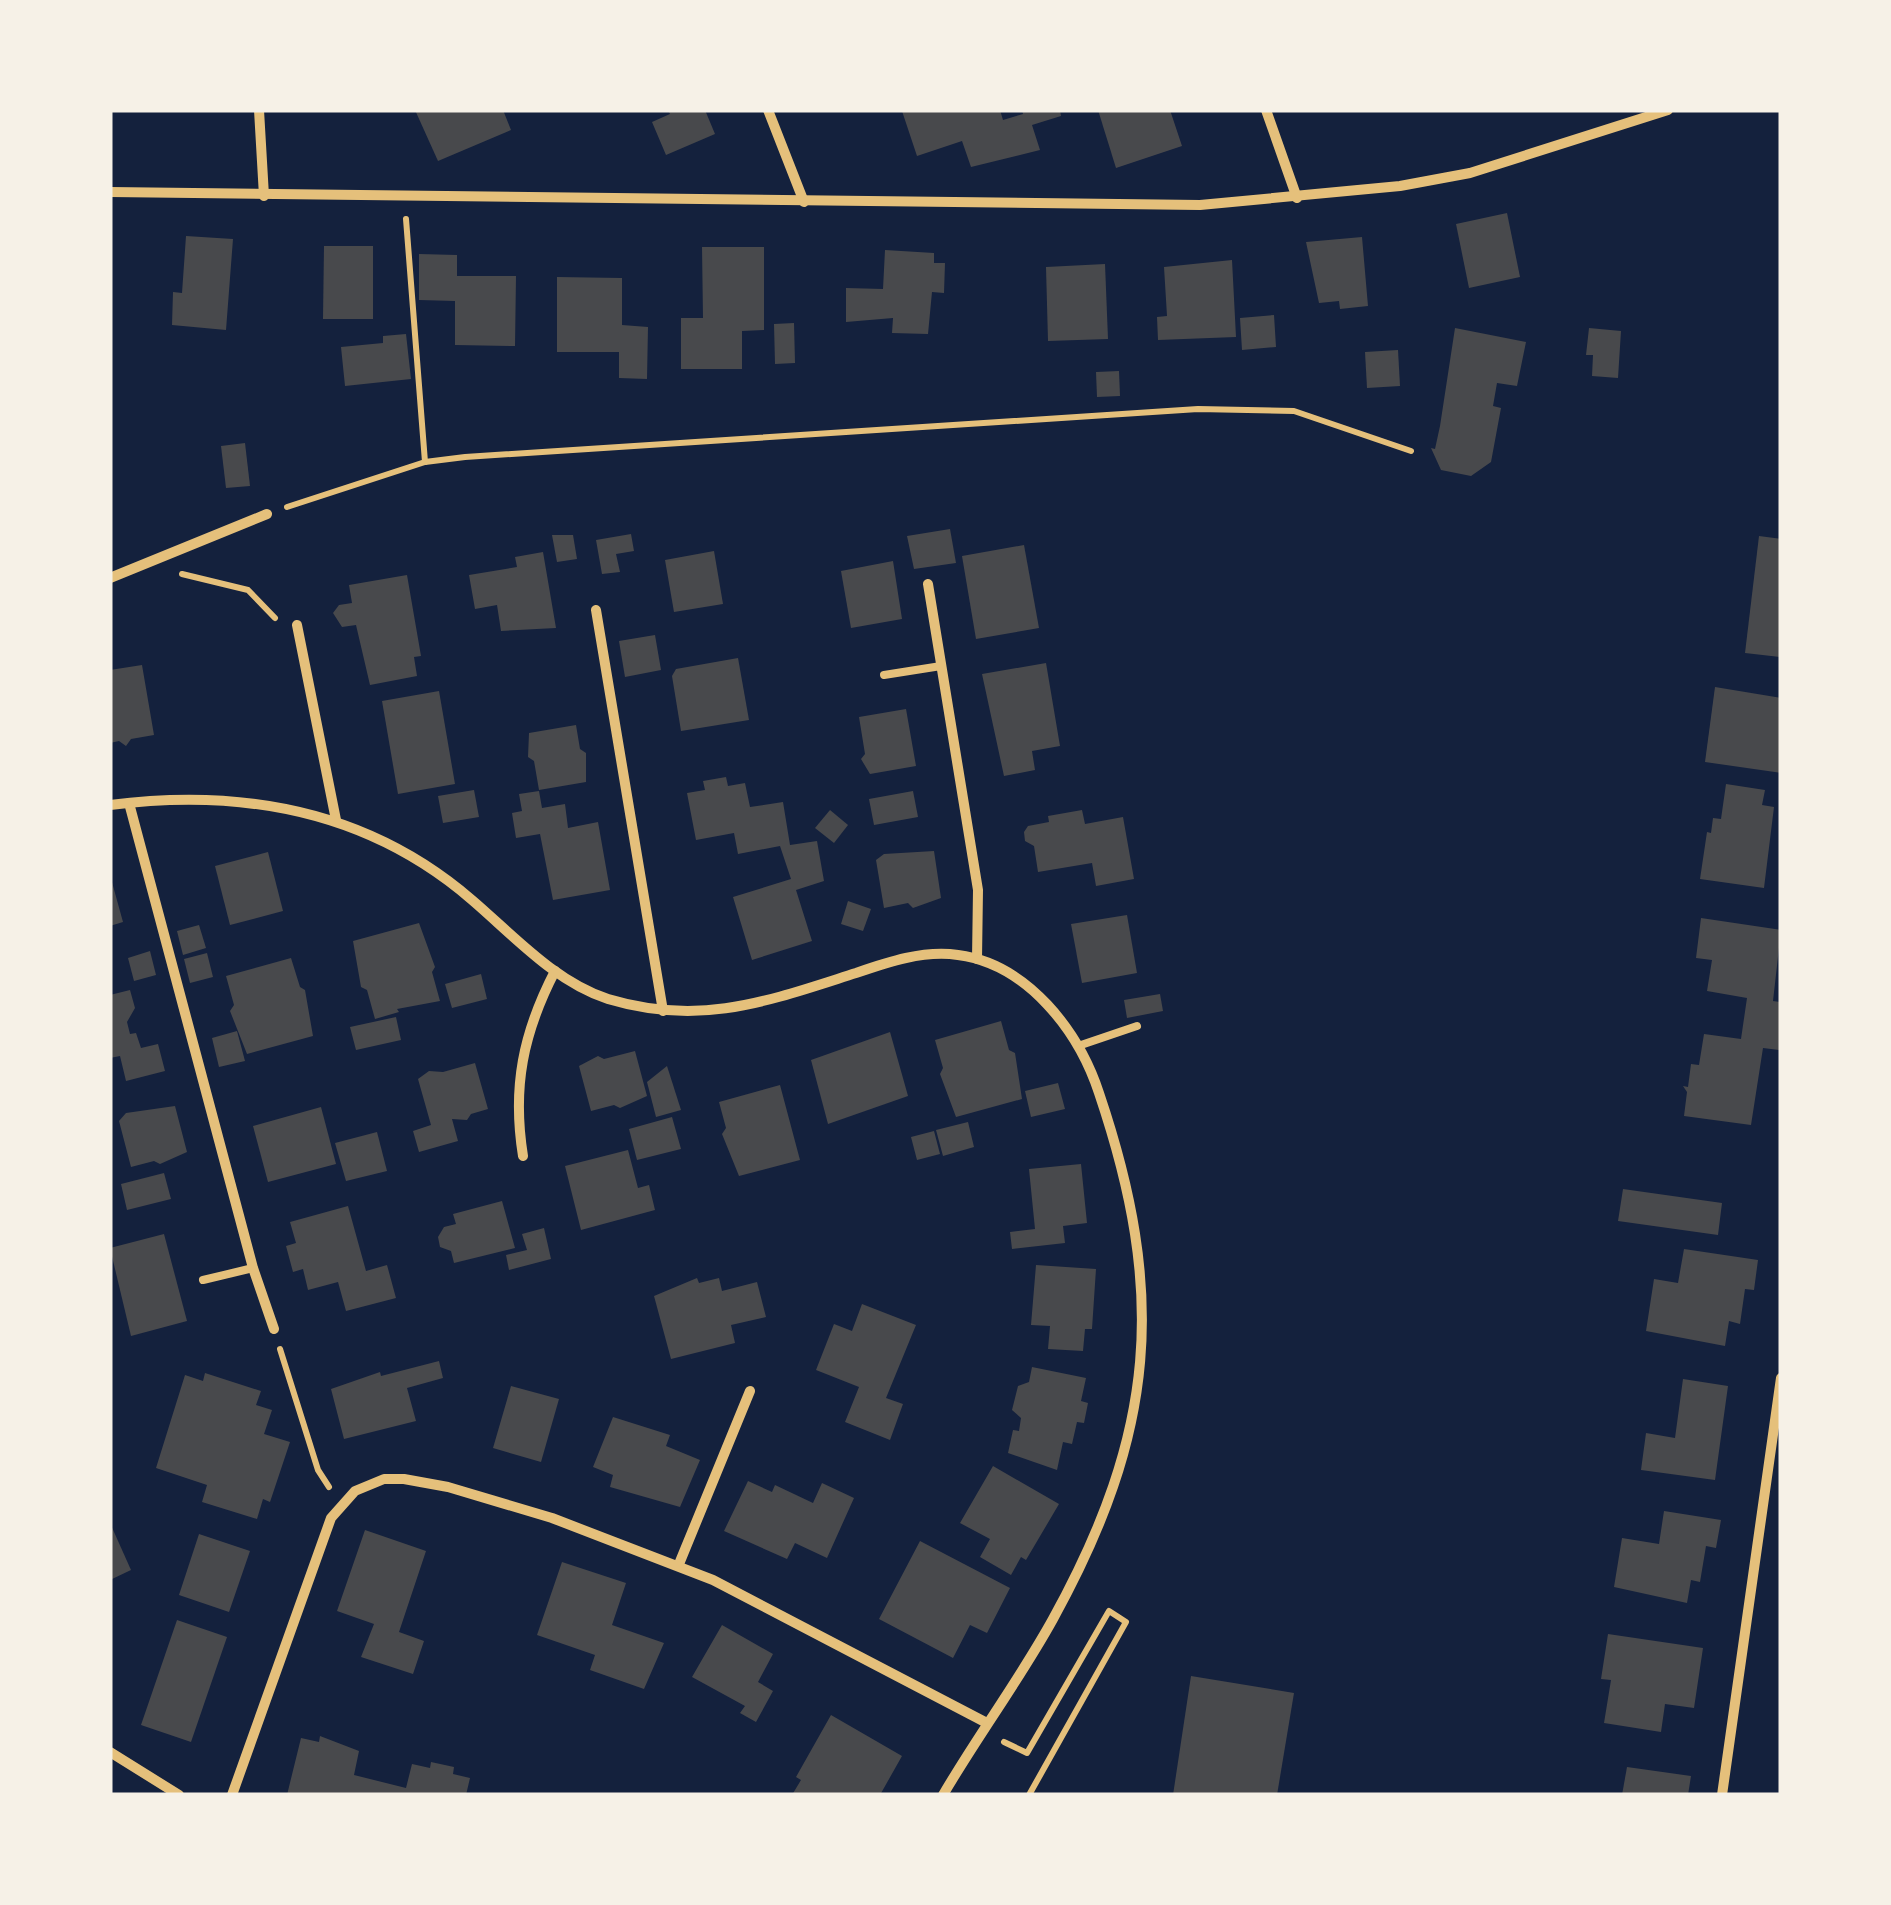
<svg xmlns="http://www.w3.org/2000/svg" width="1891" height="1905" viewBox="0 0 1891 1905" font-family="'Times New Roman',serif">
<rect width="100%" height="100%" fill="#14213d"/>
<g fill="#48494c">
<polygon points="415,110 503,110 511,130 438,161"/>
<polygon points="668,110 705,110 715,134 666,155 652,122 670,114"/>
<polygon points="1000,110 1003,120 1023,114 1022,110 1060,110 1061,116 1032,125 1040,150 971,167 962,141 917,156 902,111"/>
<polygon points="1098,110 1170,110 1182,146 1116,168"/>
<polygon points="1507,213 1520,277 1469,288 1456,224"/>
<polygon points="186,236 233,239 226,330 172,325 173,292 182,293"/>
<polygon points="1362,237 1368,306 1340,309 1339,301 1319,303 1306,242"/>
<polygon points="324,246 373,246 373,319 323,319"/>
<polygon points="702,247 764,247 764,330 742,331 742,369 681,369 681,318 703,318"/>
<polygon points="885,250 934,253 934,263 945,263 944,293 932,292 928,334 892,333 893,318 846,322 846,288 883,289"/>
<polygon points="419,254 457,255 457,276 516,276 515,346 455,345 455,301 419,300"/>
<polygon points="1232,260 1236,337 1158,340 1157,317 1167,316 1164,267"/>
<polygon points="1105,264 1108,339 1048,341 1046,267"/>
<polygon points="557,277 622,278 622,325 648,327 647,379 619,378 619,352 557,352"/>
<polygon points="1274,315 1276,347 1242,350 1240,318"/>
<polygon points="794,323 795,363 775,364 774,324"/>
<polygon points="1455,328 1526,342 1517,386 1497,383 1493,406 1501,408 1491,462 1471,476 1441,470 1431,448 1435,449 1440,426"/>
<polygon points="1589,328 1621,331 1618,378 1592,376 1593,355 1586,355"/>
<polygon points="406,334 411,379 345,386 341,347 383,343 383,336"/>
<polygon points="1398,350 1400,386 1367,388 1365,352"/>
<polygon points="1119,371 1120,396 1097,397 1096,372"/>
<polygon points="245,443 250,486 226,488 221,446"/>
<polygon points="950,529 956,563 914,569 907,536"/>
<polygon points="631,534 634,551 616,554 620,572 602,574 596,540"/>
<polygon points="552,535 573,535 577,559 557,562"/>
<polygon points="1759,536 1781,539 1781,657 1745,653"/>
<polygon points="1024,545 1039,628 976,639 962,556"/>
<polygon points="714,551 723,604 674,612 665,560"/>
<polygon points="543,552 556,628 501,631 497,605 475,609 469,575 517,567 515,557"/>
<polygon points="893,561 902,619 851,628 841,571"/>
<polygon points="407,575 421,656 414,657 417,676 370,685 356,625 342,627 333,613 339,605 352,603 349,585"/>
<polygon points="655,635 661,670 625,677 619,641"/>
<polygon points="738,658 749,720 681,731 672,676 676,669"/>
<polygon points="1046,663 1060,746 1032,751 1035,770 1004,776 982,674"/>
<polygon points="142,665 154,735 131,739 126,746 119,741 110,743 110,670"/>
<polygon points="1715,687 1781,698 1781,773 1705,762"/>
<polygon points="439,691 455,784 398,794 382,701"/>
<polygon points="906,709 916,766 870,774 861,759 865,754 859,717"/>
<polygon points="576,725 580,749 586,753 586,782 539,790 534,761 528,757 529,733"/>
<polygon points="726,777 728,786 745,783 750,807 783,802 790,845 817,841 824,881 796,890 812,941 752,960 733,897 791,879 780,846 738,854 734,833 696,840 687,793 705,790 703,781"/>
<polygon points="1726,784 1765,790 1762,805 1774,807 1764,888 1700,879 1707,832 1711,833 1713,818 1721,819"/>
<polygon points="474,790 479,817 443,823 438,796"/>
<polygon points="539,791 542,808 565,804 568,828 598,822 610,890 553,900 540,834 516,838 512,813 522,811 519,794"/>
<polygon points="913,791 918,817 874,825 869,799"/>
<polygon points="830,810 848,825 834,843 815,828"/>
<polygon points="1082,810 1085,824 1123,817 1134,879 1096,886 1092,863 1038,872 1034,846 1025,841 1024,832 1028,826 1049,822 1048,816"/>
<polygon points="934,851 941,898 913,908 908,903 884,908 876,860 884,854"/>
<polygon points="268,852 283,911 230,925 215,866"/>
<polygon points="110,875 123,922 110,926"/>
<polygon points="848,901 871,909 863,931 841,924"/>
<polygon points="1127,915 1137,973 1082,983 1071,924"/>
<polygon points="1701,918 1781,930 1773,1001 1781,1002 1781,1035 1779,1050 1763,1048 1751,1125 1684,1116 1687,1092 1683,1086 1688,1087 1691,1064 1699,1065 1704,1034 1741,1039 1747,998 1707,991 1712,960 1696,958"/>
<polygon points="419,923 435,967 432,972 440,1001 397,1009 399,1012 375,1019 367,990 361,987 353,941"/>
<polygon points="199,925 206,948 183,955 177,931"/>
<polygon points="150,951 156,975 134,981 128,958"/>
<polygon points="207,953 213,977 190,983 184,959"/>
<polygon points="291,958 300,987 305,990 313,1036 247,1054 230,1011 234,1005 226,976"/>
<polygon points="481,974 487,999 452,1008 445,984"/>
<polygon points="130,990 135,1008 127,1022 130,1034 136,1033 141,1048 158,1044 165,1071 126,1081 120,1056 110,1058 110,995"/>
<polygon points="1160,994 1163,1011 1127,1018 1124,1000"/>
<polygon points="396,1017 401,1040 356,1050 350,1027"/>
<polygon points="1001,1021 1009,1050 1015,1053 1022,1099 956,1117 940,1074 943,1068 935,1040"/>
<polygon points="237,1031 245,1061 219,1067 212,1038"/>
<polygon points="890,1032 908,1096 828,1124 811,1060"/>
<polygon points="635,1051 647,1096 620,1108 614,1105 591,1111 579,1066 598,1056 604,1059"/>
<polygon points="475,1063 488,1109 471,1114 467,1120 452,1119 458,1141 419,1152 413,1131 431,1125 418,1079 429,1071 443,1072"/>
<polygon points="667,1066 681,1110 656,1117 647,1082"/>
<polygon points="1058,1083 1065,1109 1031,1117 1025,1091"/>
<polygon points="780,1085 800,1160 739,1176 722,1134 726,1128 719,1102"/>
<polygon points="175,1106 187,1152 160,1164 154,1161 131,1167 119,1121 126,1113"/>
<polygon points="321,1107 336,1164 268,1182 253,1126"/>
<polygon points="672,1117 681,1149 637,1160 629,1129"/>
<polygon points="968,1122 974,1147 943,1156 936,1130"/>
<polygon points="934,1131 940,1154 917,1160 911,1137"/>
<polygon points="377,1132 387,1171 346,1181 335,1143"/>
<polygon points="628,1150 638,1188 649,1185 655,1210 581,1230 565,1166"/>
<polygon points="1081,1164 1087,1223 1063,1226 1065,1243 1012,1249 1010,1232 1035,1229 1029,1169"/>
<polygon points="164,1173 171,1199 127,1210 121,1184"/>
<polygon points="1623,1189 1722,1203 1718,1235 1618,1221"/>
<polygon points="502,1201 515,1248 454,1263 451,1251 440,1247 438,1237 444,1227 456,1224 453,1214"/>
<polygon points="348,1206 366,1271 387,1265 396,1298 346,1311 338,1282 308,1290 303,1269 293,1272 286,1246 296,1243 290,1222"/>
<polygon points="544,1228 551,1259 509,1270 506,1255 527,1250 522,1234"/>
<polygon points="164,1234 187,1321 131,1336 110,1248"/>
<polygon points="1684,1249 1758,1260 1754,1290 1745,1289 1740,1324 1729,1321 1725,1346 1646,1331 1654,1279 1678,1283"/>
<polygon points="1036,1265 1096,1269 1092,1329 1085,1329 1083,1351 1048,1349 1050,1326 1031,1325"/>
<polygon points="697,1278 699,1283 719,1278 722,1291 757,1282 766,1317 731,1325 735,1343 671,1359 654,1296"/>
<polygon points="862,1304 916,1325 886,1398 903,1404 890,1440 845,1422 859,1387 816,1370 834,1324 852,1331"/>
<polygon points="439,1361 443,1378 407,1388 416,1421 344,1439 331,1389 380,1372 381,1376"/>
<polygon points="1032,1367 1086,1378 1081,1401 1088,1403 1084,1423 1077,1422 1072,1444 1063,1442 1057,1470 1008,1453 1013,1430 1019,1431 1021,1418 1012,1410 1018,1386 1029,1382"/>
<polygon points="205,1373 261,1391 256,1405 272,1410 264,1434 290,1442 270,1502 263,1499 257,1519 202,1502 207,1485 156,1468 185,1375 203,1381"/>
<polygon points="1683,1379 1728,1386 1715,1480 1641,1470 1646,1433 1675,1438"/>
<polygon points="511,1386 559,1399 541,1462 493,1448"/>
<polygon points="613,1417 670,1435 666,1446 700,1460 680,1507 610,1487 613,1475 593,1467"/>
<polygon points="993,1466 1059,1504 1026,1560 1021,1557 1011,1575 980,1557 990,1539 960,1523"/>
<polygon points="748,1481 772,1492 775,1485 813,1503 822,1483 854,1498 827,1558 795,1543 787,1559 724,1531"/>
<polygon points="1664,1511 1721,1520 1716,1548 1706,1546 1700,1582 1691,1580 1687,1603 1614,1587 1622,1538 1659,1544"/>
<polygon points="110,1523 131,1570 110,1580"/>
<polygon points="365,1530 426,1551 399,1632 424,1641 413,1674 361,1657 374,1624 337,1611"/>
<polygon points="199,1534 250,1551 229,1612 179,1595"/>
<polygon points="920,1541 1010,1588 987,1633 970,1625 953,1658 879,1619"/>
<polygon points="562,1562 626,1583 612,1625 664,1643 644,1689 590,1670 595,1655 537,1635"/>
<polygon points="177,1620 227,1637 191,1742 141,1725"/>
<polygon points="722,1625 773,1654 758,1682 773,1691 756,1722 740,1713 745,1706 692,1677"/>
<polygon points="1608,1634 1703,1648 1694,1708 1665,1704 1661,1732 1604,1723 1611,1680 1601,1679"/>
<polygon points="1191,1676 1294,1693 1277,1795 1173,1795"/>
<polygon points="831,1715 902,1756 880,1795 792,1795 801,1780 796,1777"/>
<polygon points="320,1736 359,1751 354,1775 406,1788 412,1764 430,1768 431,1762 454,1767 453,1774 470,1778 466,1795 287,1795 301,1738 319,1742"/>
<polygon points="1627,1767 1691,1776 1688,1795 1622,1795"/>
</g>
<g fill="none" stroke-linecap="round" stroke-linejoin="round">
<g stroke="#e5c07b" stroke-width="6">
<polyline points="406,219 425,462"/>
<polyline points="287,507 425,462 465,457 1198,409 1294,411 1411,451"/>
<polyline points="182,574 248,590 275,618"/>
<polyline points="280,1349 318,1470 329,1487"/>
<polyline points="1004,1742 1027,1753 1109,1611 1126,1622 1029,1795"/>
</g>
<g stroke="#e5c07b" stroke-width="8">
<polyline points="884,675 941,666"/>
<polyline points="1081,1045 1137,1026"/>
<polyline points="203,1280 253,1268"/>
</g>
<g stroke="#e5c07b" stroke-width="10">
<polyline points="259,110 264,196"/>
<polyline points="768,110 804,202"/>
<polyline points="1266,110 1297,198"/>
<polyline points="110,192 1200,205 1400,186 1470,173 1668,110"/>
<polyline points="110,578 267,514"/>
<polyline points="928,584 978,890 977,959"/>
<polyline points="596,610 663,1011"/>
<polyline points="297,625 336,820"/>
<polyline points="129,803 253,1268 274,1329"/>
<path d="M110 805C243 788 368 810 472 900 513 935 555 982 608 999 701 1027 768 1001 856 973 888 962 923 950 958 955 1028 964 1079 1032 1099 1093 1167 1294 1156 1432 1053 1619 1020 1679 978 1735 943 1795"/>
<path d="M523 1156C512 1087 523 1033 555 971"/>
<polyline points="679,1564 750,1391"/>
<polyline points="110,1752 179,1795"/>
<polyline points="232,1795 331,1518 355,1491 384,1479 404,1479 448,1487 552,1518 713,1580 985,1722"/>
<polyline points="1722,1795 1781,1378"/>
</g>
</g>
<rect width="1891" height="1905" fill="none" stroke="#f6f1e7" stroke-width="225"/>
</svg>
